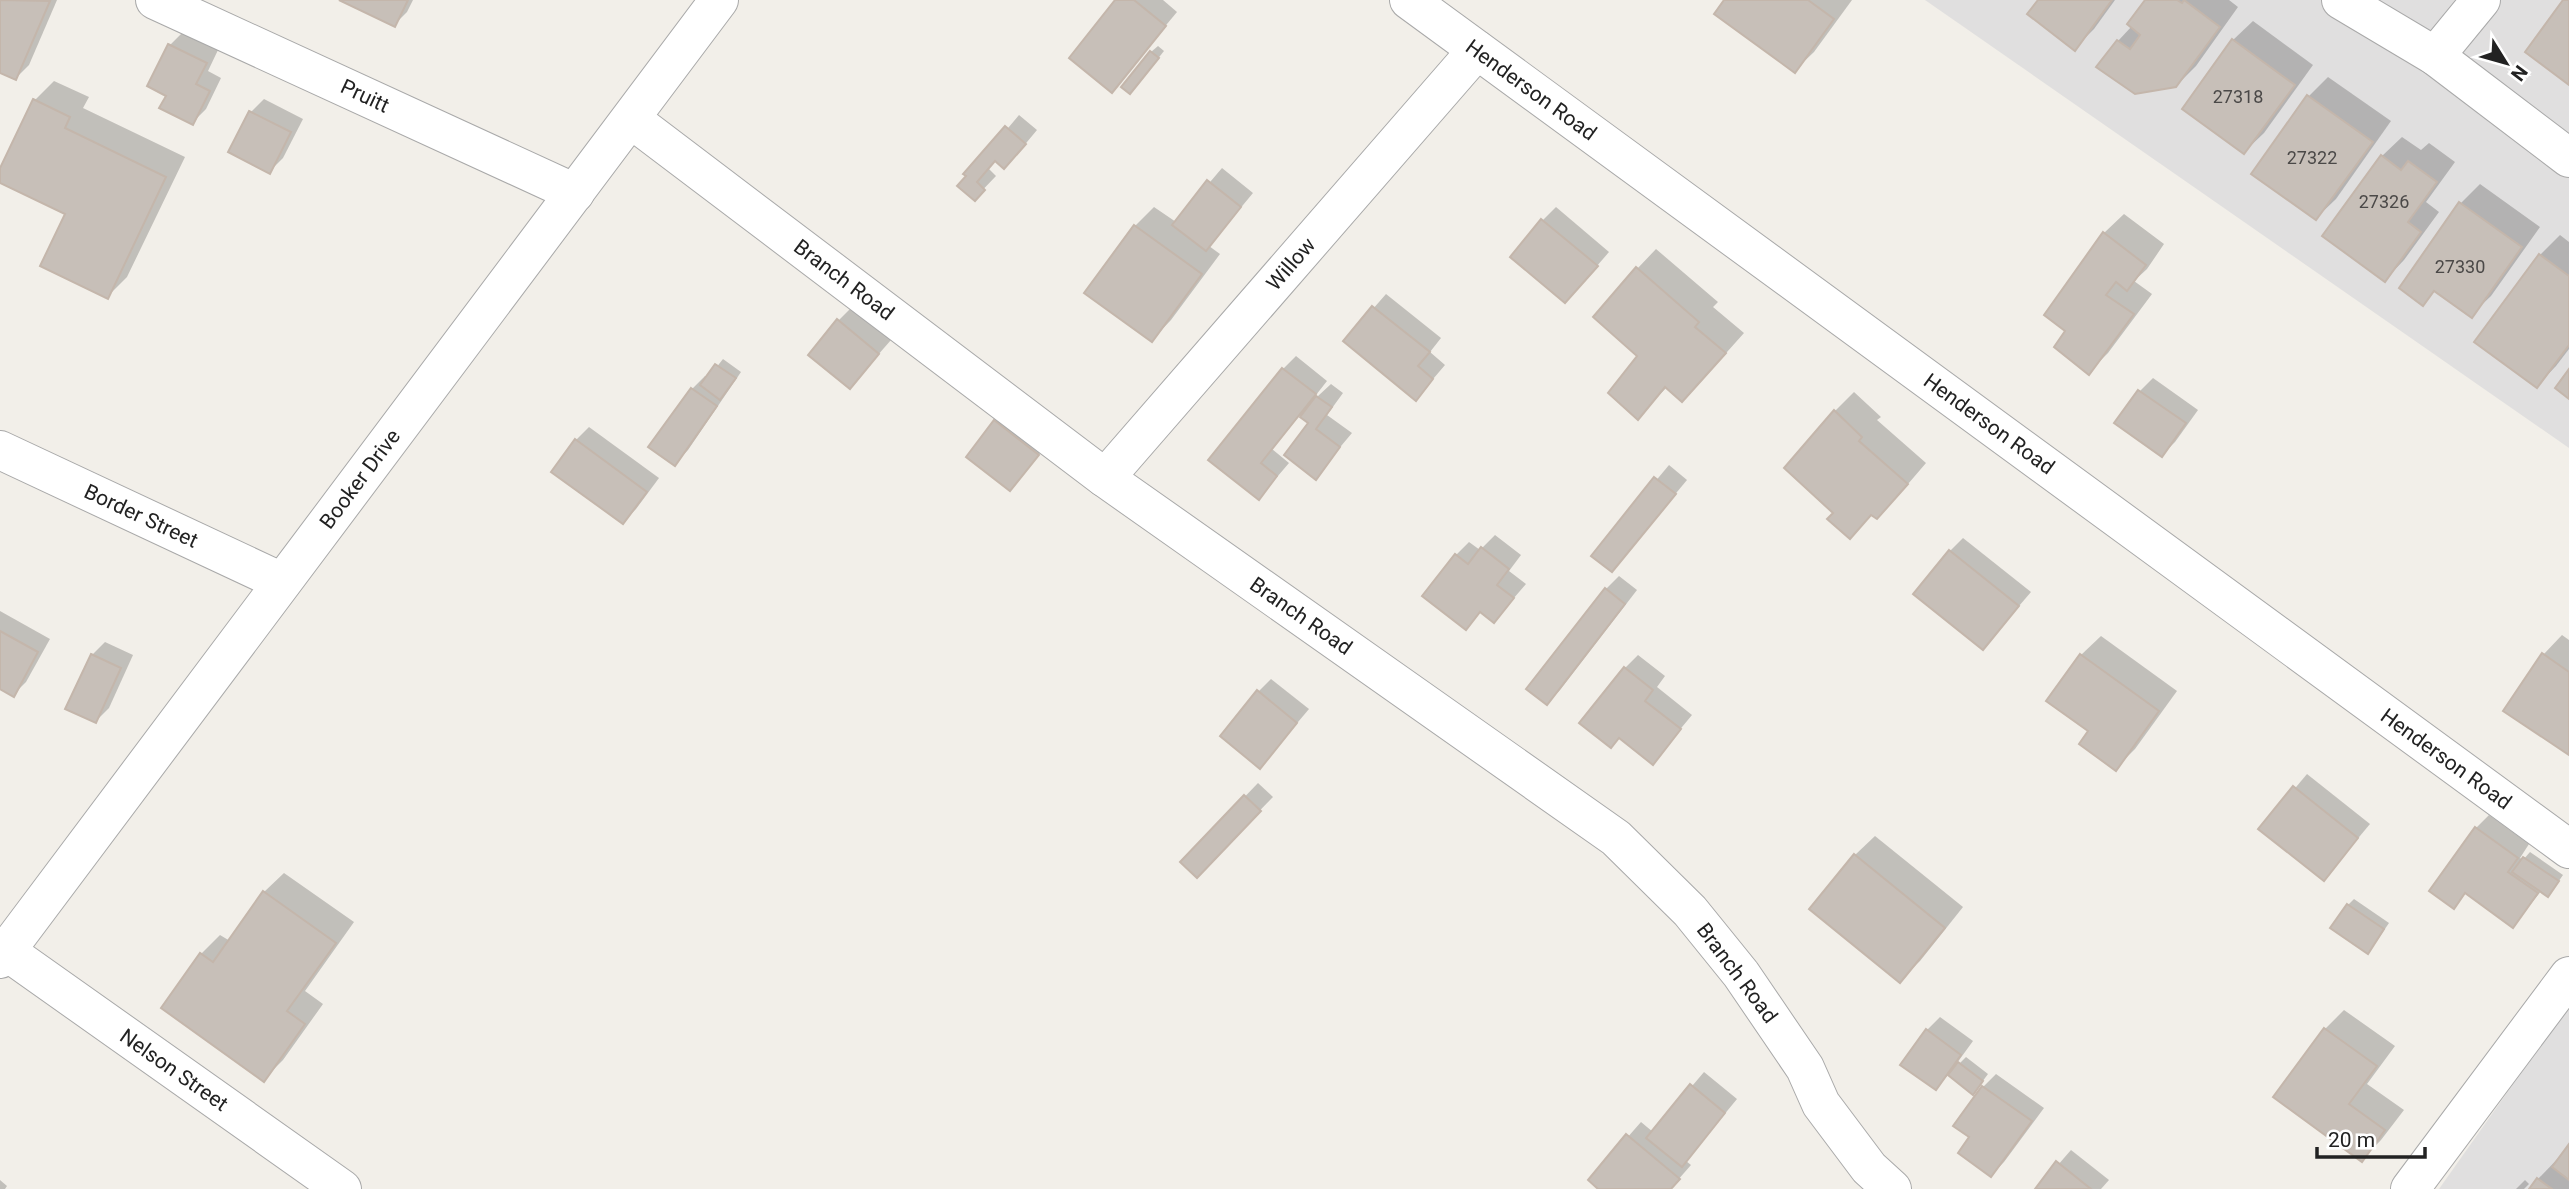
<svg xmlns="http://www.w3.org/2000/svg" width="2569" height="1189" viewBox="0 0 2569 1189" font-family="Roboto,sans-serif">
<rect width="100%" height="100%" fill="#f2efe9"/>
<g fill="#e0dfdf">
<polygon points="1925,0 2569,0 2569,448"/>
<polygon points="2569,1005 2569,1189 2439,1189"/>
</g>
<g fill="#0003">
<polygon points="2,0 57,0 29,65 16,78 0,72"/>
<polygon points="343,0 413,0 407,12 394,25"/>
<polygon points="1117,0 1163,0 1177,12 1112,90"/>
<polygon points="1726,0 1852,0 1814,52 1794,71"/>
<polygon points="2040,0 2115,0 2094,29 2075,48"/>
<polygon points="2147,0 2229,0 2238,7 2196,66 2176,86 2118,41 2132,26"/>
<polygon points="2253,21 2313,65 2264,133 2244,152 2184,108 2233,40"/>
<polygon points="183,32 218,50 208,71 221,78 206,109 192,123 168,95 170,45"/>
<polygon points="1158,46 1164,51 1136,86 1151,52"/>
<polygon points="2328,77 2391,121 2336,199 2316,218 2253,173 2309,96"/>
<polygon points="54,81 89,97 83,108 185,157 127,277 107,297 67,213 0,181 0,172 35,100"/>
<polygon points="264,99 303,119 283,158 270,171 230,152 251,112"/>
<polygon points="1019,115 1037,130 1017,154 996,159 988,168 996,176 974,199 959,186"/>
<polygon points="2402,137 2421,150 2429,143 2455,162 2426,202 2439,212 2404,260 2385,280 2382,156"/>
<polygon points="1222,168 1253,193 1209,246 1220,254 1171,320 1152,340 1135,226 1154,207 1176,222"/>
<polygon points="2480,184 2540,227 2491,296 2471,315 2436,290 2423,303 2461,203"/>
<polygon points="1556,207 1609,252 1578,288 1543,220"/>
<polygon points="2124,214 2164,244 2147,269 2134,281 2152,294 2108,353 2089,372 2068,331 2104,233"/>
<polygon points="2560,235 2569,242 2569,349 2556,366 2537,386 2476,341 2540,255"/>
<polygon points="1656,249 1718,302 1713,307 1744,333 1702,380 1667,387 1638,417 1637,269"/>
<polygon points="1386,294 1441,338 1430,352 1445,365 1416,399 1345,341"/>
<polygon points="851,308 891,340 850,387 838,321"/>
<polygon points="1296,356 1327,381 1316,395 1318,396 1331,384 1343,393 1327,415 1352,433 1315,477 1310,422 1300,415 1272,449 1289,463 1259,498 1211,460 1283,369"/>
<polygon points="723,359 741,372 688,450 675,463 692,389 705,376 708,378"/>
<polygon points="2153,378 2198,410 2175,442 2162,455 2117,423 2140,391"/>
<polygon points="1854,392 1881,417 1877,420 1926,463 1896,498 1836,513 1835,411"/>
<polygon points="1009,408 1050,441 1010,489 996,421"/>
<polygon points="589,427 659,478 636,509 623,522 576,440"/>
<polygon points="1669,465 1687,480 1612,570 1593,556"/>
<polygon points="1495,535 1521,555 1509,571 1526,584 1494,621 1481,611 1466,627 1456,555 1469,542 1480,550"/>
<polygon points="1963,538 2031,592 1983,648 1950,551"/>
<polygon points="1619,576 1637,590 1560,690 1547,703 1606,589"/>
<polygon points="0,611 50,639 26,682 13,695 0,687"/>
<polygon points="2562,635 2569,640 2569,753 2543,655"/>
<polygon points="2101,636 2177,691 2135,749 2116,768 2091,731 2081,655"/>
<polygon points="105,642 133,655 109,708 96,721 92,655"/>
<polygon points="1638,655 1665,676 1657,687 1692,715 1653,762 1625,668"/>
<polygon points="1271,679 1309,709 1260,767 1258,692"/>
<polygon points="2307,774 2370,824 2324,879 2261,829"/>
<polygon points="1258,783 1273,797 1197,875 1183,861"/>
<polygon points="2489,815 2529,844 2520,858 2523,860 2530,852 2563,875 2554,888 2542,890 2513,926 2467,892 2453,906 2476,828"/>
<polygon points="1875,836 1963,907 1920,961 1900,980 1855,855"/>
<polygon points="284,873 354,922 305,991 323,1004 283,1060 264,1079 201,954 220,935 230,941 264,892"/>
<polygon points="2354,899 2389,923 2374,945 2348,905"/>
<polygon points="2344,1010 2395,1046 2367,1084 2404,1110 2381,1140 2362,1160 2325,1029"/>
<polygon points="1940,1017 1973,1041 1957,1063 1958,1065 1966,1057 1988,1074 1979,1086 1949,1074 1935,1088 1927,1030"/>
<polygon points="1704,1072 1737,1099 1686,1161 1691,1165 1670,1189 1601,1189 1590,1180 1641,1122 1653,1132"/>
<polygon points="1996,1074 2044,1108 2004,1162 1991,1175 1972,1137 1956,1125 1983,1087"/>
<polygon points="2569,1147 2569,1189 2531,1189 2538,1179"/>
<polygon points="2071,1150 2109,1180 2101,1189 2037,1189"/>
<polygon points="0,1180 7,1186 5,1189 0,1189"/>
<polygon points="2525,1180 2529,1184 2524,1189 2516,1189"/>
</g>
<g fill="#c7bfb8" stroke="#c4b6ab" stroke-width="2">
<polygon points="0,0 50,1 16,80 0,73"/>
<polygon points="339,0 408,0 395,27"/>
<polygon points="1115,0 1134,0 1166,26 1112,93 1069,58"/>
<polygon points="1724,0 1808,0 1834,19 1795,73 1714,14"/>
<polygon points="2038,0 2112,0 2075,51 2027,14"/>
<polygon points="2145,0 2177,0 2182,3 2184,0 2220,27 2176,87 2135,94 2096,67 2117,40 2130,49 2140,35 2127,24"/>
<polygon points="2563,0 2569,0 2569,85 2525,52"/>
<polygon points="2232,39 2295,85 2244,154 2182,109"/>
<polygon points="168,44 207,63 196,84 210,91 193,125 159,108 166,96 147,86"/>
<polygon points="1150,51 1159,58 1130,94 1121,87"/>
<polygon points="2307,95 2373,142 2316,220 2251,174"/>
<polygon points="33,99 70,117 65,128 166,177 108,299 40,266 65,214 0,183 0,168"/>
<polygon points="249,111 291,132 270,174 228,152"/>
<polygon points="1005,126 1026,144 1004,169 995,161 977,182 985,190 975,201 957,186 966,176 963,174"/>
<polygon points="2381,155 2401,170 2408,161 2437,182 2408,222 2421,232 2385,282 2322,236"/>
<polygon points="1207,180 1241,207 1206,251 1172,225"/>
<polygon points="2459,202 2522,247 2472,318 2434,291 2423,306 2399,288"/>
<polygon points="1541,219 1598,266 1565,303 1510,257"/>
<polygon points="1134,225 1202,274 1152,342 1084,293"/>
<polygon points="2103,232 2146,265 2127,291 2116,282 2106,295 2134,314 2089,375 2054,347 2065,331 2044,315"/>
<polygon points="2539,254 2569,276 2569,345 2537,388 2474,342"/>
<polygon points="1636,267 1699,322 1695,327 1726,353 1682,402 1665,387 1638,420 1608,393 1637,356 1593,317"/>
<polygon points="1372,306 1430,352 1418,366 1433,379 1416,401 1343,341"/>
<polygon points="837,319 879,354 850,389 808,355"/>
<polygon points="715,364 736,378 720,400 700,385"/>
<polygon points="1282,368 1316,394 1261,463 1277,476 1259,500 1208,460"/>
<polygon points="2569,369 2569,399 2555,388"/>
<polygon points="691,388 717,406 675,466 648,447"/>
<polygon points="2138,390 2186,423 2162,457 2114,423"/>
<polygon points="1316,396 1332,407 1316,429 1340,447 1316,480 1284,455 1308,423 1300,417"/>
<polygon points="1834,410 1862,437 1859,441 1908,484 1877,519 1871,515 1850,539 1827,519 1833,513 1784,468"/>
<polygon points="994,420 1039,455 1010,491 966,457"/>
<polygon points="575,439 647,492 623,524 551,472"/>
<polygon points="1654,477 1676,494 1612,572 1591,556"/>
<polygon points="1481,547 1509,569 1497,585 1514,598 1494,623 1480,612 1466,630 1422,596 1455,554 1468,564"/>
<polygon points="1949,550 2019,606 1983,650 1913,594"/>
<polygon points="1605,588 1625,604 1547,705 1526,689"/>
<polygon points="0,631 38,652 14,697 0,689"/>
<polygon points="2542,653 2569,672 2569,755 2503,711"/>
<polygon points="91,654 121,668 96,723 65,709"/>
<polygon points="2080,654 2159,711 2116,771 2079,744 2088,731 2046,701"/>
<polygon points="1624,667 1653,690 1645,701 1681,729 1653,765 1619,738 1611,748 1579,723"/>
<polygon points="1257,690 1297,723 1260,769 1220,736"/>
<polygon points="2293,786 2358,838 2324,881 2258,829"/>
<polygon points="1244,795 1261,811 1197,878 1180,862"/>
<polygon points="2475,827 2518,858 2508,872 2538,893 2513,928 2465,893 2454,909 2429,891"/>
<polygon points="1854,854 1945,928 1900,983 1809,909"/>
<polygon points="2523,857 2559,881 2548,897 2512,872"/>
<polygon points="263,891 336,943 287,1011 305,1024 264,1082 161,1008 200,953 213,962"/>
<polygon points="2347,904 2384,929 2368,954 2330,928"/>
<polygon points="2324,1028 2377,1066 2349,1104 2385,1130 2362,1162 2273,1097"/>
<polygon points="1926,1029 1961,1055 1936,1090 1900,1065"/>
<polygon points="1958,1062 1983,1081 1973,1095 1948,1075"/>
<polygon points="1690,1084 1725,1113 1682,1167 1646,1138"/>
<polygon points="1982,1086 2032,1121 1991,1177 1958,1153 1969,1137 1953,1126"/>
<polygon points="1626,1134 1680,1179 1671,1189 1598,1189 1588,1180"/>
<polygon points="2569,1144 2569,1180 2552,1167"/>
<polygon points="2056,1161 2091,1189 2035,1189"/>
<polygon points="2537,1178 2552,1189 2529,1189"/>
</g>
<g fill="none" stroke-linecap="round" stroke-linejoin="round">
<defs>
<g id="street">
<polyline points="155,0 575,193"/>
<polyline points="1409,0 2569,849"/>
<polyline points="2341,0 2435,56 2569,158"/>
<polyline points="2435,56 2481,0"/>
<polyline points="631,119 1105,478 1616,838 1690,911 1741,974 1805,1068 1821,1104 1869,1168 1892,1189"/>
<polyline points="0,450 282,582"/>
<polyline points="1105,478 1477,50"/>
<polyline points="6,951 342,1189"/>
<polyline points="0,959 719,0"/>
<polyline points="2410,1189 2569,976"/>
</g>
</defs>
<use href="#street" stroke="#a9a9a9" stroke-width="40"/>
<use href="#street" stroke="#fff" stroke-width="38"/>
</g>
<g text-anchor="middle" stroke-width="5" stroke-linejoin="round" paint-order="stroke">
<g font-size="18" fill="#4b4948">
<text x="2238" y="103">27318</text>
<text x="2312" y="164">27322</text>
<text x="2384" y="208">27326</text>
<text x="2460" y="273">27330</text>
</g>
<g font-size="21" fill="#222" stroke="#fff">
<text transform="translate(1531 90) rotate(36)" y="7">Henderson Road</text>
<text transform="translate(365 96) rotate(25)" y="7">Pruitt</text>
<text transform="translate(1291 264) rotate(-49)" y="7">Willow</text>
<text transform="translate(844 280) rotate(37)" y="7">Branch Road</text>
<text transform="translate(1989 424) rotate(36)" y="7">Henderson Road</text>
<text transform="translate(360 479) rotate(-53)" y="7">Booker Drive</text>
<text transform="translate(141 516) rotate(25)" y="7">Border Street</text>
<text transform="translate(1301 616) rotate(35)" y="7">Branch Road</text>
<text transform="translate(2446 759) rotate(36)" y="7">Henderson Road</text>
<text transform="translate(1737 973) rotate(53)" y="7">Branch Road</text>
<text transform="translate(174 1070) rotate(35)" y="7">Nelson Street</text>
</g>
</g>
<g transform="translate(2506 63) rotate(127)" stroke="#ffffff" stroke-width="5" paint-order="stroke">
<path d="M0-5L12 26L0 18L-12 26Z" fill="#222222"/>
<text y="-10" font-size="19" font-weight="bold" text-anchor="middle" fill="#222222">N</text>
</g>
<path d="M2317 1147v10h108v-10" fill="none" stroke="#222222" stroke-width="3.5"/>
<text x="2328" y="1147" font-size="21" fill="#222222" stroke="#ffffff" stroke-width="5" paint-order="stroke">20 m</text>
</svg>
